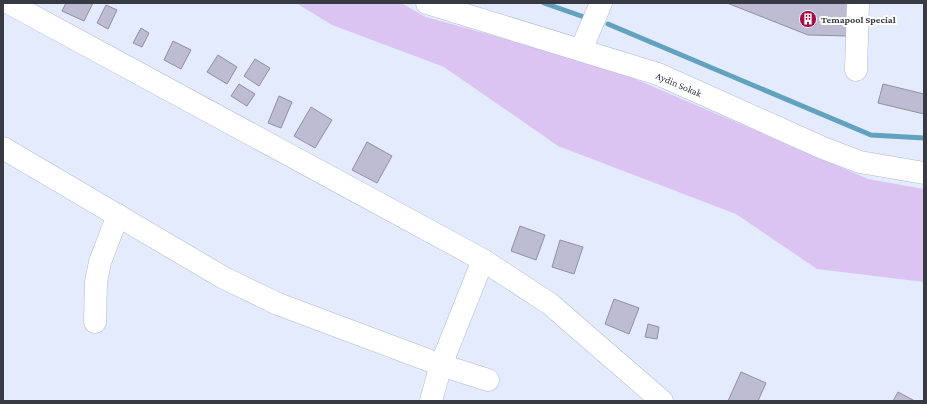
<svg xmlns="http://www.w3.org/2000/svg" width="927" height="404" viewBox="0 0 927 404" font-family="'Crimson Pro',serif">
<rect width="100%" height="100%" fill="#e4ebfd"/>
<polygon fill="#dcc4f2" points="296,3 401,3 426,17 607,67 868,179 924,189 924,282 817,269 736,214 558,146 444,67 332,25"/>
<g fill="none" stroke-linecap="round" stroke-linejoin="round">
<g stroke="#62a2be" stroke-width="5">
<polyline points="544,3 584,17"/>
<polyline points="608,24 871,135 924,138"/>
</g>
</g>
<g fill="#bdbcd2" stroke="#908fa4">
<polygon points="66,3 93,3 84,21 62,11"/>
<polygon points="727,3 849,3 848,36 808,35"/>
<polygon points="106,5 117,10 108,29 97,23"/>
<polygon points="141,28 149,33 142,47 133,43"/>
<polygon points="173,41 191,50 181,69 164,60"/>
<polygon points="218,55 237,67 227,84 207,72"/>
<polygon points="255,59 270,68 259,86 244,76"/>
<polygon points="239,84 255,94 247,106 231,96"/>
<polygon points="883,84 924,94 924,114 878,103"/>
<polygon points="279,96 292,102 281,128 268,123"/>
<polygon points="311,107 332,120 315,148 294,136"/>
<polygon points="367,142 392,156 377,183 352,170"/>
<polygon points="520,226 545,235 536,260 511,251"/>
<polygon points="560,240 583,247 574,274 552,267"/>
<polygon points="614,299 639,308 629,334 605,324"/>
<polygon points="648,324 659,327 657,339 645,337"/>
<polygon points="741,372 766,383 758,401 728,401"/>
<polygon points="898,392 915,401 893,401"/>
</g>
<g fill="none" stroke-linecap="round" stroke-linejoin="round">
<defs>
<g id="minor">
<polyline points="9,3 483,260 550,304 662,401"/>
<polyline points="427,3 658,74 823,148 860,162 924,173"/>
<polyline points="581,50 601,3"/>
<polyline points="856,70 858,3"/>
<polyline points="3,148 224,278 278,304 441,365 488,380"/>
<polyline points="95,322 96,282 100,262 118,215"/>
<polyline points="431,401 441,365 483,260"/>
</g>
</defs>
<use href="#minor" stroke="#b1bacf" stroke-width="23"/>
<use href="#minor" stroke="#fff" stroke-width="22"/>
</g>
<defs>
<symbol id="building-disc" viewBox="-11 -11 22 22"><circle r="9.5" fill="#a50d45" stroke="#fff"/><path d="M-4-6H4V6H1V3H-1V6H-4ZM-2.5-4.3h1.7v1.8h-1.7ZM.8-4.3h1.7v1.8H.8ZM-2.5-1h1.7V.8h-1.7ZM.8-1h1.7V.8H.8Z" fill="#fff"/></symbol>
</defs>
<g fill-rule="evenodd">
<use href="#building-disc" x="798" y="9" width="20" height="20"/>
</g>
<g text-anchor="middle" stroke-width="4" stroke-linejoin="round" paint-order="stroke">
<g font-size="10" font-weight="bold" fill="#373a43" stroke="#fff" text-anchor="start">
<text x="821" y="23">Temapool Special</text>
</g>
<g font-size="10" fill="#373a43" stroke="#fff">
<text transform="translate(679 84) rotate(23)" y="4">Aydin Sokak</text>
</g>
</g>
<rect width="927" height="404" fill="none" stroke="#373a43" stroke-width="8"/>
</svg>
